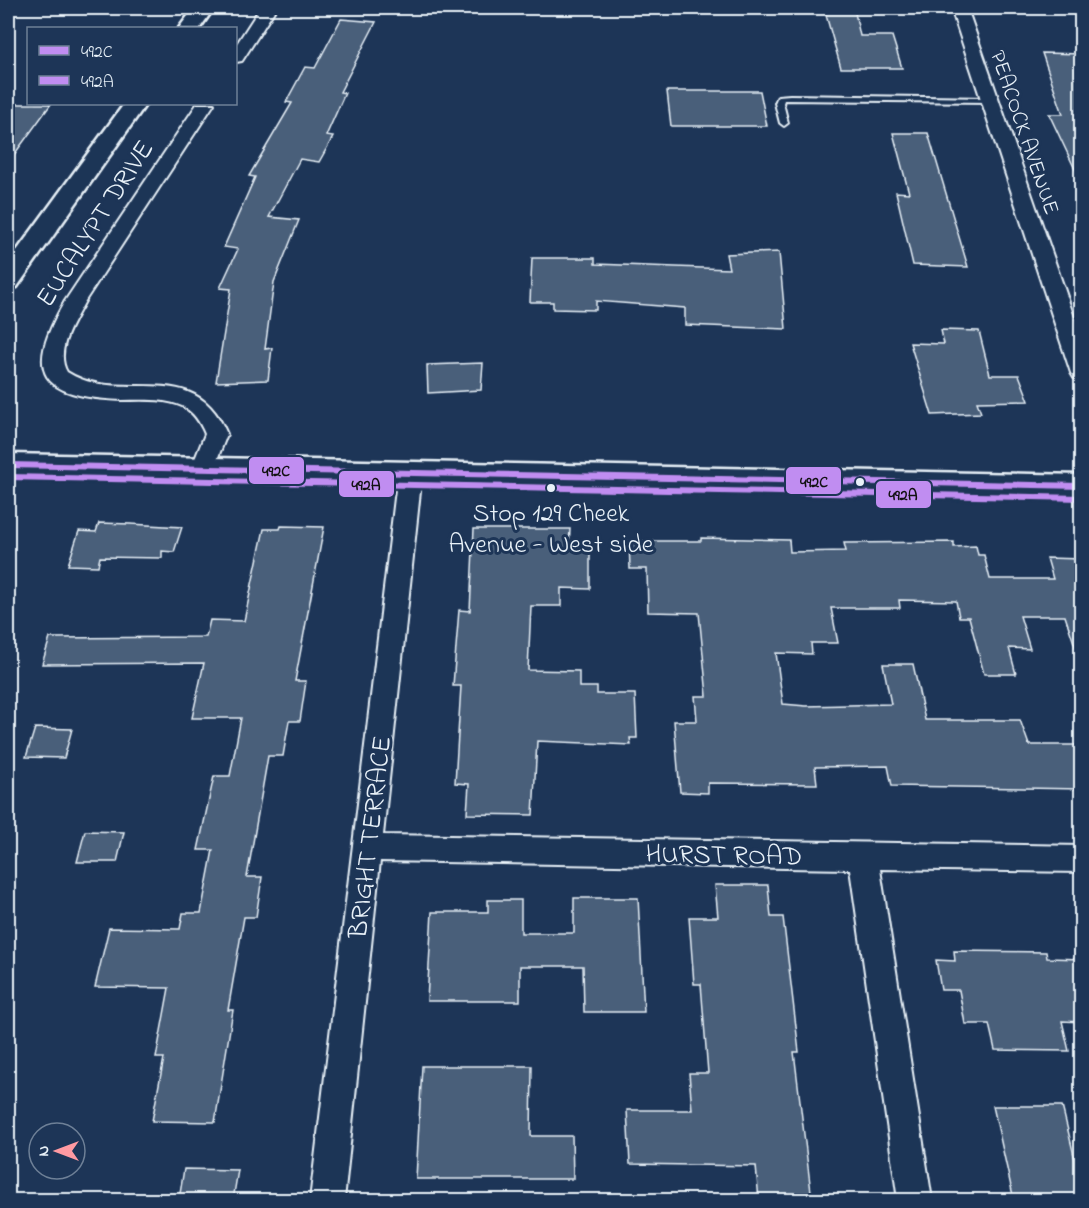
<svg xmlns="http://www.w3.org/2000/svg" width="1089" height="1208" viewBox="0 0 1089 1208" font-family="'Indie Flower',sans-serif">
<rect width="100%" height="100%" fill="#1d3557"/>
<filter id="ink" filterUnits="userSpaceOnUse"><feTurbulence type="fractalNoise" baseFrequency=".0167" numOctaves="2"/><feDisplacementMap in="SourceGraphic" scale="12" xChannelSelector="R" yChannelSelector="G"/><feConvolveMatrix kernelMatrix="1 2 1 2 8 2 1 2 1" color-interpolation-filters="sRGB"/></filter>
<g filter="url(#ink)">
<g fill="#495e7a" stroke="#e8f1f8" stroke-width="1.5">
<polygon points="824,8 854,8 860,36 892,36 902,68 841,68"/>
<polygon points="341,19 376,22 340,92 345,93 326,136 333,137 319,162 300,159 269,217 299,220 274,282 265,349 272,348 268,380 216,382 231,289 220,288 238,249 224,247 255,177 249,176 292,103 286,102 305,67 315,68"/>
<polygon points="1042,53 1082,54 1082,184 1049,114 1063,114"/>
<polygon points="667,91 760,91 767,126 671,126"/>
<polygon points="8,104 51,104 8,163"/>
<polygon points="893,133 928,133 968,267 913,265 896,192 909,193"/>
<polygon points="779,252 786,329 685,325 685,308 596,301 596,310 553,309 553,302 530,302 532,258 595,258 595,264 729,269 726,254"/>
<polygon points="941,330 979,331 990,375 1019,375 1029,401 977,402 981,413 932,415 910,343 944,344"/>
<polygon points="483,363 481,390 428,393 427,365"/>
<polygon points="99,523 130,524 182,527 174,552 162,551 162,558 100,557 98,566 68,565 79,531 96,532"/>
<polygon points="281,526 324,527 295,681 306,681 300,721 289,721 283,756 268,756 247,877 262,877 256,917 244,917 228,1010 233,1010 215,1122 152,1121 164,1058 156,1058 169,988 95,987 109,928 180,929 183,913 201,913 213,850 198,850 214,776 230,776 241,718 192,718 204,663 42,664 50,638 206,637 210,620 244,621 264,529 280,529"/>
<polygon points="474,529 570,529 569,548 590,548 590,589 561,588 561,606 531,606 528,670 579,671 579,687 597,687 597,694 635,694 637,738 630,738 631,745 537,741 533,815 467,814 469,784 455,783 461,686 453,686 456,647 459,610 470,611"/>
<polygon points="701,538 789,540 790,552 846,551 844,543 954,542 954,547 976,546 978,555 984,555 990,579 1053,579 1047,558 1082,559 1082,648 1076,649 1065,616 1020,616 1030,649 1009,648 1016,674 984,674 969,617 959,617 956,601 899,600 900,608 831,608 838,643 811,643 812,654 776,653 783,704 806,706 891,704 883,664 913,664 925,720 1020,720 1029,745 1082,745 1082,789 892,786 888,766 815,767 817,784 708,783 708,793 680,792 674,721 697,721 695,696 707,696 699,613 648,612 647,569 630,569 629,541 701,541"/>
<polygon points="35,728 72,729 64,758 26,757"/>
<polygon points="85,831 124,832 117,862 77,862"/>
<polygon points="715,885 768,885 771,917 783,917 799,1052 794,1052 812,1200 759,1200 756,1166 630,1164 627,1110 692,1110 689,1073 708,1073 701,984 694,984 689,917 718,917"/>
<polygon points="574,898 638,898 644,1012 584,1012 583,966 520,966 520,1001 427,1001 432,912 488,912 488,900 521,900 521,933 574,933"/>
<polygon points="954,951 1046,952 1047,958 1082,959 1082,1022 1062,1021 1069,1051 995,1050 989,1024 965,1024 959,990 941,990 936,960 955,961"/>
<polygon points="422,1066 532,1066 531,1136 572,1136 573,1179 416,1179"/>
<polygon points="993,1106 1062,1106 1082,1188 1082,1200 1014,1200"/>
<polygon points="184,1169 238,1170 233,1200 179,1200"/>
</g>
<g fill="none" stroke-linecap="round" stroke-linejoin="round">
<defs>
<polygon id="lane" points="790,95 990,98 994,100 990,102 784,100 783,103 788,123 784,126 780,123 775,103 778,96"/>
<g id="street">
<polygon points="260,8 276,8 242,61 236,62 236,45"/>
<polygon points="951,8 967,8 1082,340 1082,380 1074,378 1071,373"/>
<path d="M197 104H214L85 301C75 320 54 350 67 372 121 407 194 354 227 434L211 475 203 477 195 475 191 469 205 434C200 422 194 412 182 406 164 398 141 400 122 400 40 397 23 373 65 301Z"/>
<polygon points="410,465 418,467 422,473 383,835 1082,846 1082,872 880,869 932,1200 898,1200 850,869 380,861 344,1200 310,1200 398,473 402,467"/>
</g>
<polygon id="secondary" points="8,454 1082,475 1082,497 8,476"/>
<g id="primary">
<polygon points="194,8 214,8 200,28 179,28"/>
<polygon points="124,104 146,104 17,287 8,289 8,263"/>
</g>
</defs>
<use href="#lane" stroke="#e8f1f8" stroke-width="4"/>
<use href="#street" stroke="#e8f1f8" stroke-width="4"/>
<use href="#secondary" stroke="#e8f1f8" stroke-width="5"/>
<use href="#primary" stroke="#e8f1f8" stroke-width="5"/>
<use href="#lane" fill="#1d3557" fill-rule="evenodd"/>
<use href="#street" fill="#1d3557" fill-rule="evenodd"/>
<use href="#secondary" fill="#1d3557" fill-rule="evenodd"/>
<use href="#primary" fill="#1d3557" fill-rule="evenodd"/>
<defs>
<polygon id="bus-1" points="8,462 1082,483 1082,489 8,468"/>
<polygon id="bus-2" points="8,474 1082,495 1082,501 8,480"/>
</defs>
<use href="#bus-1" stroke="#1d3557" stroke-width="5"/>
<use href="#bus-2" stroke="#1d3557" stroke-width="5"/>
<use href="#bus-1" fill="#c08df1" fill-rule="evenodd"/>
<use href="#bus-2" fill="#c08df1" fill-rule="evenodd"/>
</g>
</g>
<g fill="#e8f1f8" stroke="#1d3557" stroke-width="2">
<circle cx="860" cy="482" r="5"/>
<circle cx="551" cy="488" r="5"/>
</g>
<g text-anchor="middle" stroke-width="6" stroke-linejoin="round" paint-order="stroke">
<g font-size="22" fill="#e8f1f8" stroke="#1d3557">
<text transform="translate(1026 132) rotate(71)" y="8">PEACOCK AVENUE</text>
</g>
<g font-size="26" fill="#e8f1f8" stroke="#1d3557">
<text x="551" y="521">Stop 129 Cheek<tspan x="551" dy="31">Avenue - West side</tspan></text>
</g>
<g font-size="27" fill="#e8f1f8" stroke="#1d3557">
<text transform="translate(94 223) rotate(-57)" y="9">EUCALYPT DRIVE</text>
<text transform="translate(369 837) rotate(-83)" y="9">BRIGHT TERRACE</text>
<text transform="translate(724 854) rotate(1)" y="9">HURST ROAD</text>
</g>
</g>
<g stroke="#1d3557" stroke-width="2">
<rect x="248" y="456" width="57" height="29" rx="6" fill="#c08df1"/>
<rect x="785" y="466" width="57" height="29" rx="6" fill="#c08df1"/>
<rect x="338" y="470" width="57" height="28" rx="6" fill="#c08df1"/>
<rect x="875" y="480" width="57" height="29" rx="6" fill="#c08df1"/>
</g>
<g font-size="16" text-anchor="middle" font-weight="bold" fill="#111">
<text x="276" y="476">492C</text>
<text x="814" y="487">492C</text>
<text x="366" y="490">492A</text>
<text x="903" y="500">492A</text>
</g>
<rect width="1089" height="1208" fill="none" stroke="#1d3557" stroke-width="30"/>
<rect x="15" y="15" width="1059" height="1178" fill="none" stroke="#e8f1f8" stroke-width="2" filter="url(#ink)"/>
<rect x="27" y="27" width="210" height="78" fill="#1d3557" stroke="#6e8097" stroke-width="1.5"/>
<rect x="39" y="46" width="30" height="9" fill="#c08df1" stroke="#6e8097" stroke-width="1.5"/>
<text x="81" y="57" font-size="18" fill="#e8f1f8">492C</text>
<rect x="39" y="76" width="30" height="9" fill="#c08df1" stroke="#6e8097" stroke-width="1.5"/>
<text x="81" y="87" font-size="18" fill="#e8f1f8">492A</text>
<g transform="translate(57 1151) rotate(270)"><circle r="28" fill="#1d3557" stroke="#6e8097" stroke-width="1.5"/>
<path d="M0-4.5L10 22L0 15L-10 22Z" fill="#ff9aa2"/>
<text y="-9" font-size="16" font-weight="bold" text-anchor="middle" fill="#e8f1f8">N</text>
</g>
</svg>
